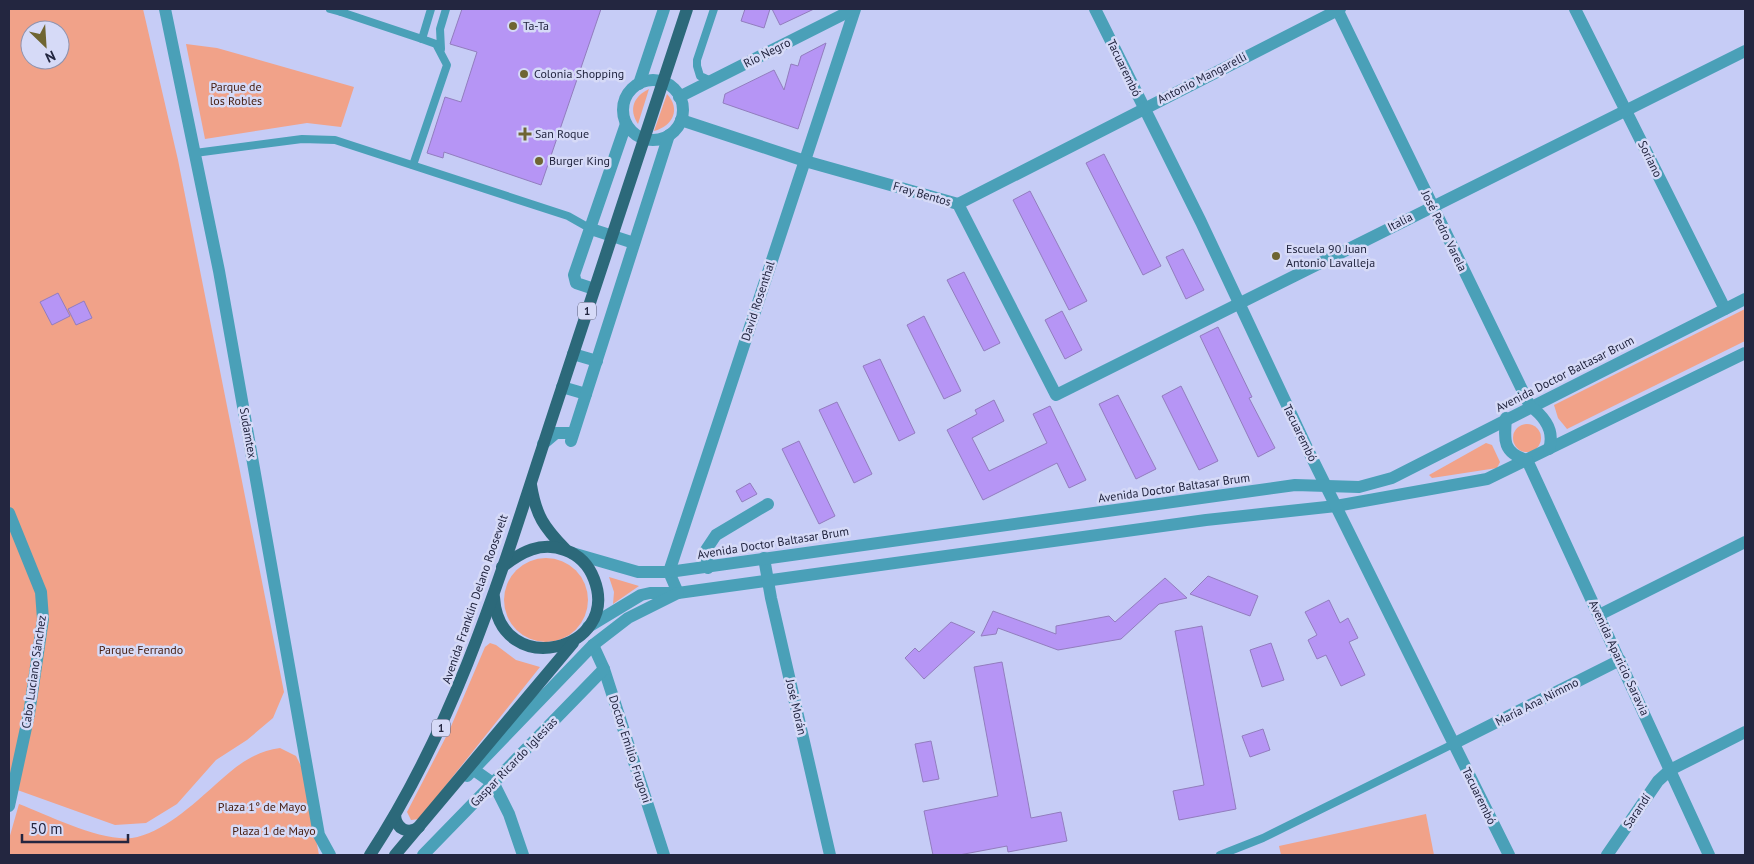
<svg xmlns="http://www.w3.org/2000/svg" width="1754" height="864" viewBox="0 0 1754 864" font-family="'PT Sans',sans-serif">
<rect width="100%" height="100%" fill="#c6ccf6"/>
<g fill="#f1a289" fill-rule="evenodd">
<path d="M9 9H143L178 160 284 692 273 718 247 740 216 760 177 804 146 823 115 825 9 787ZM30 30H60V60H30Z"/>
<polygon points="186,44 217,48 354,87 341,127 307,123 205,139"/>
<path d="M649 89 638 124C628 109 634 96 649 89Z"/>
<path d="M667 94C681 109 673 126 654 131Z"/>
<polygon points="1745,309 1745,341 1567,429 1558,418 1554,405"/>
<circle cx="1527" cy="438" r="14"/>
<polygon points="1486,443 1492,445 1500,462 1497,468 1432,478 1429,475"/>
<circle cx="546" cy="600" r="42"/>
<polygon points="609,577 639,586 613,604 614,592"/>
<polygon points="490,643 496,645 516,660 540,667 419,819 411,820 407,812 449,731 485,647"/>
<path d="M280 748 296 756 303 770 319 855H9V839L19 804C48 815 101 842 132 838 161 834 194 804 215 785 235 767 252 752 280 748Z"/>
<polygon points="1426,814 1434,855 1281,855 1279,846"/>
</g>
<g fill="#b695f5" stroke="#927dbe">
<polygon points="462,9 601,9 541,185 444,152 443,158 427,153 445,97 461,102 477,52 450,44"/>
<polygon points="745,9 770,9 764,28 741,21"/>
<polygon points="772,9 814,9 780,25"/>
<polygon points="826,43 798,129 723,103 725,94 774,70 784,90 791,64 798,66 801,56"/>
<polygon points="1104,154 1161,266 1143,275 1086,163"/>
<polygon points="1030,191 1087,301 1069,310 1013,200"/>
<polygon points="1183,249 1204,290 1186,299 1166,257"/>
<polygon points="964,272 1000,343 984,351 947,280"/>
<polygon points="58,293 70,316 52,325 40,302"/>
<polygon points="84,301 92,318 76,325 68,309"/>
<polygon points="1062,311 1082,350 1065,359 1045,320"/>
<polygon points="924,316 961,391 944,399 907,325"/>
<polygon points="1218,327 1252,397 1249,398 1275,448 1258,457 1200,336"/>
<polygon points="880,359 915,433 899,441 863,366"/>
<polygon points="1181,386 1218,461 1199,470 1162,396"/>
<polygon points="1118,395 1156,469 1136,479 1099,404"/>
<polygon points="994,400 1004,421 972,438 989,471 1047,443 1033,414 1050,406 1086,480 1069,488 1057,463 983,500 947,430 977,414 975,410"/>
<polygon points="837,402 872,474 854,483 819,410"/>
<polygon points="799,441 835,516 819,524 782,449"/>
<polygon points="750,483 757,494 742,502 736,491"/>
<polygon points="1208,576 1258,596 1250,616 1190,594"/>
<polygon points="1165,578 1187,598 1159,604 1121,639 1058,650 998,628 996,634 981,636 993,611 1056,634 1056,626 1109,616 1115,622"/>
<polygon points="1329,600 1340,623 1348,618 1358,638 1349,642 1365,675 1341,686 1326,655 1317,659 1308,640 1317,635 1305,612"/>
<polygon points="951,622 975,632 924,679 905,658 915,648 919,652"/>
<polygon points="1202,626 1236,809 1179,820 1173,791 1204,785 1175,631"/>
<polygon points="1271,643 1284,680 1262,687 1250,650"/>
<polygon points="1002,662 1031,818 1061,812 1067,841 1008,852 1007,846 959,855 933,855 924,811 998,796 974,667"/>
<polygon points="1263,729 1270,750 1250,757 1242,736"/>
<polygon points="931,741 939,779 923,782 915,744"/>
</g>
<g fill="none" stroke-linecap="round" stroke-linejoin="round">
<g stroke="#4aa0b8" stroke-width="8">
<polyline points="330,9 341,12"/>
<polyline points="342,9 341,12 422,39"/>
<polyline points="441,49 440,29 446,9"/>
<polyline points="711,81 700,76 697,66 697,60 714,9"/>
<polyline points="195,153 302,139 335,140 568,216 591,229"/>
<polyline points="413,165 447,65 436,44 422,39 431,9"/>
<polyline points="1220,855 1263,838 1453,744"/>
</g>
<g stroke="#4aa0b8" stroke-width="12">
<polyline points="165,9 219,271 319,835 330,855"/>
<polyline points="855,9 669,572 678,593 1206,520 1336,506 1487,479 1745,353"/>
<polyline points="1095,9 1201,222 1309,452 1509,855"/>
<polyline points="1337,9 1530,406"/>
<polyline points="1575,9 1725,309"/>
<circle cx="653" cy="110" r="30"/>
<polyline points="639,84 664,9"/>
<polyline points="679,97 854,9"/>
<polyline points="681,120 805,161 958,204 1056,395 1745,51"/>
<polyline points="958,204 1340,9"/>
<polyline points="591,229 634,243"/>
<polyline points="594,289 576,283 574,275 626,124"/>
<polyline points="573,354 597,361"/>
<polyline points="562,387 586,394"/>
<polyline points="571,441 669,135"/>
<polyline points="543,444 556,433 573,433"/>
<polyline points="1527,460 1709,855"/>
<polyline points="9,513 41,592 43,619 29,714 9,806"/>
<polyline points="764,558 771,598 830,855"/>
<polyline points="708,568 706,550 716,535 768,504"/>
<polyline points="669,572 1295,485 1359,487 1392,478 1745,299"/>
<polyline points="1599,615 1745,542"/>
<polyline points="593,645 604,669 664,855"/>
<polyline points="1453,744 1620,660"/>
<polyline points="474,770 494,784 509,814 523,855"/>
<polyline points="423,855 604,669"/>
<polyline points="1607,855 1658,781 1670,770 1745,732"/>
</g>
<g stroke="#4aa0b8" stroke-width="12">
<path d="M1530 406C1545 417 1555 431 1549 449"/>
<path d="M1506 418C1504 441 1503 453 1527 460"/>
<polyline points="572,553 638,572 669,572"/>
<polyline points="588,627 641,595 650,593 673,593"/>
<polyline points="467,776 593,645 628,618 678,593"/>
</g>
<g stroke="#2c697a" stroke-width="12">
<path d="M531 485C536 516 544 527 565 549"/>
<path d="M494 597C499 681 622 651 594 579 589 566 579 555 565 550 541 541 521 552 502 567"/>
<path d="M395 815C396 829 408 835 419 827"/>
<path d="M370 855C457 722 501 574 550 424 595 285 641 147 687 9"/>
<polyline points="395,855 573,643"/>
</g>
</g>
<g fill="#6f6532" stroke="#d6daf7" stroke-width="2">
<circle cx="513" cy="26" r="5"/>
<circle cx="524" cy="74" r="5"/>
<path d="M522.5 126.5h5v5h5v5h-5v5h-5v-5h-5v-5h5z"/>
<circle cx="539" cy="161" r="5"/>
<circle cx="1276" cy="256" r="5"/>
</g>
<g text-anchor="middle" stroke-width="5" stroke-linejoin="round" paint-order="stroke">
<g fill="#d6daf7" stroke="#595c77" stroke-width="1">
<rect x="578" y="302.5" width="18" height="17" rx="4"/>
<rect x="432" y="719.5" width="18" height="17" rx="4"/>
</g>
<g font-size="11" font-weight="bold" fill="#232640">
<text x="587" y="315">1</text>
<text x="441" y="732">1</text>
</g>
<g font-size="12" fill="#232640" stroke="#d6daf7" text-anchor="start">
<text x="523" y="30">Ta-Ta</text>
<text x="534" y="78">Colonia Shopping</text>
<text x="535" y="138">San Roque</text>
<text x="549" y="165">Burger King</text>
<text x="1286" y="253">Escuela 90 Juan<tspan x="1286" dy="14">Antonio Lavalleja</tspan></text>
</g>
<g font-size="12" fill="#232640" stroke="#d6daf7">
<text transform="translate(767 53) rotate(-27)" y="4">Río Negro</text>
<text transform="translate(1124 68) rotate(64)" y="4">Tacuarembó</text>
<text transform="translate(1202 78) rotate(-27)" y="4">Antonio Mangarelli</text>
<text transform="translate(1650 159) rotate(64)" y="4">Soriano</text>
<text transform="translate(922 194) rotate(16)" y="4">Fray Bentos</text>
<text transform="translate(1400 222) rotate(-27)" y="4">Italia</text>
<text transform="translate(1444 231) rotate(64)" y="4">José Pedro Varela</text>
<text transform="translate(758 301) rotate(-72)" y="4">David Rosenthal</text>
<text transform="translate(1565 374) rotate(-27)" y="4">Avenida Doctor Baltasar Brum</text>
<text transform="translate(248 433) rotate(80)" y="4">Sudamtex</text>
<text transform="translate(1300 433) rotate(64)" y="4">Tacuarembó</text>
<text transform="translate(1174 488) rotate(-8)" y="4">Avenida Doctor Baltasar Brum</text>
<text transform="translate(773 543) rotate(-9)" y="4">Avenida Doctor Baltasar Brum</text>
<text transform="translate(475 599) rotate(-71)" y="4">Avenida Franklin Delano Roosevelt</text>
<text transform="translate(1619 658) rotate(65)" y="4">Avenida Aparicio Saravia</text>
<text transform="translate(34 672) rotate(-82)" y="4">Cabo Luciano Sánchez</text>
<text transform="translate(1537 702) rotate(-27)" y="4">María Ana Nimmo</text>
<text transform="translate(796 707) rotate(77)" y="4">José Morán</text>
<text transform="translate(630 749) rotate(72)" y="4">Doctor Emilio Frugoni</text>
<text transform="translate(514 762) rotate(-46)" y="4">Gaspar Ricardo Iglesias</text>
<text transform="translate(1479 796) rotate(64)" y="4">Tacuarembó</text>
<text transform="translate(1637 811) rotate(-56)" y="4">Sarandí</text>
</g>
<g font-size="12" fill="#441b0d" stroke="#d6daf7">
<text x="236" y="91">Parque de<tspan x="236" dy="14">los Robles</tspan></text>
<text x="141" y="654">Parque Ferrando</text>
<text x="262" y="811">Plaza 1° de Mayo</text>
<text x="274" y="835">Plaza 1 de Mayo</text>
</g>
</g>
<rect width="1754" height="864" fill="none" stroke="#232640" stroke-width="20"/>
<g transform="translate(45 45) rotate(155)"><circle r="24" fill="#d6daf7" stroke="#8e92ae"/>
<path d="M0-4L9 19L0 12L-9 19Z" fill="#6f6532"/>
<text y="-8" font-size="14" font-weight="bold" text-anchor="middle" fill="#232640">N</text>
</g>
<path d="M22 834v8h106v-8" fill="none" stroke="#232640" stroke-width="2.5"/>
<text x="30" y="834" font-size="15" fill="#232640" stroke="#d6daf7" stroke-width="4" paint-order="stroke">50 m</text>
</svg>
